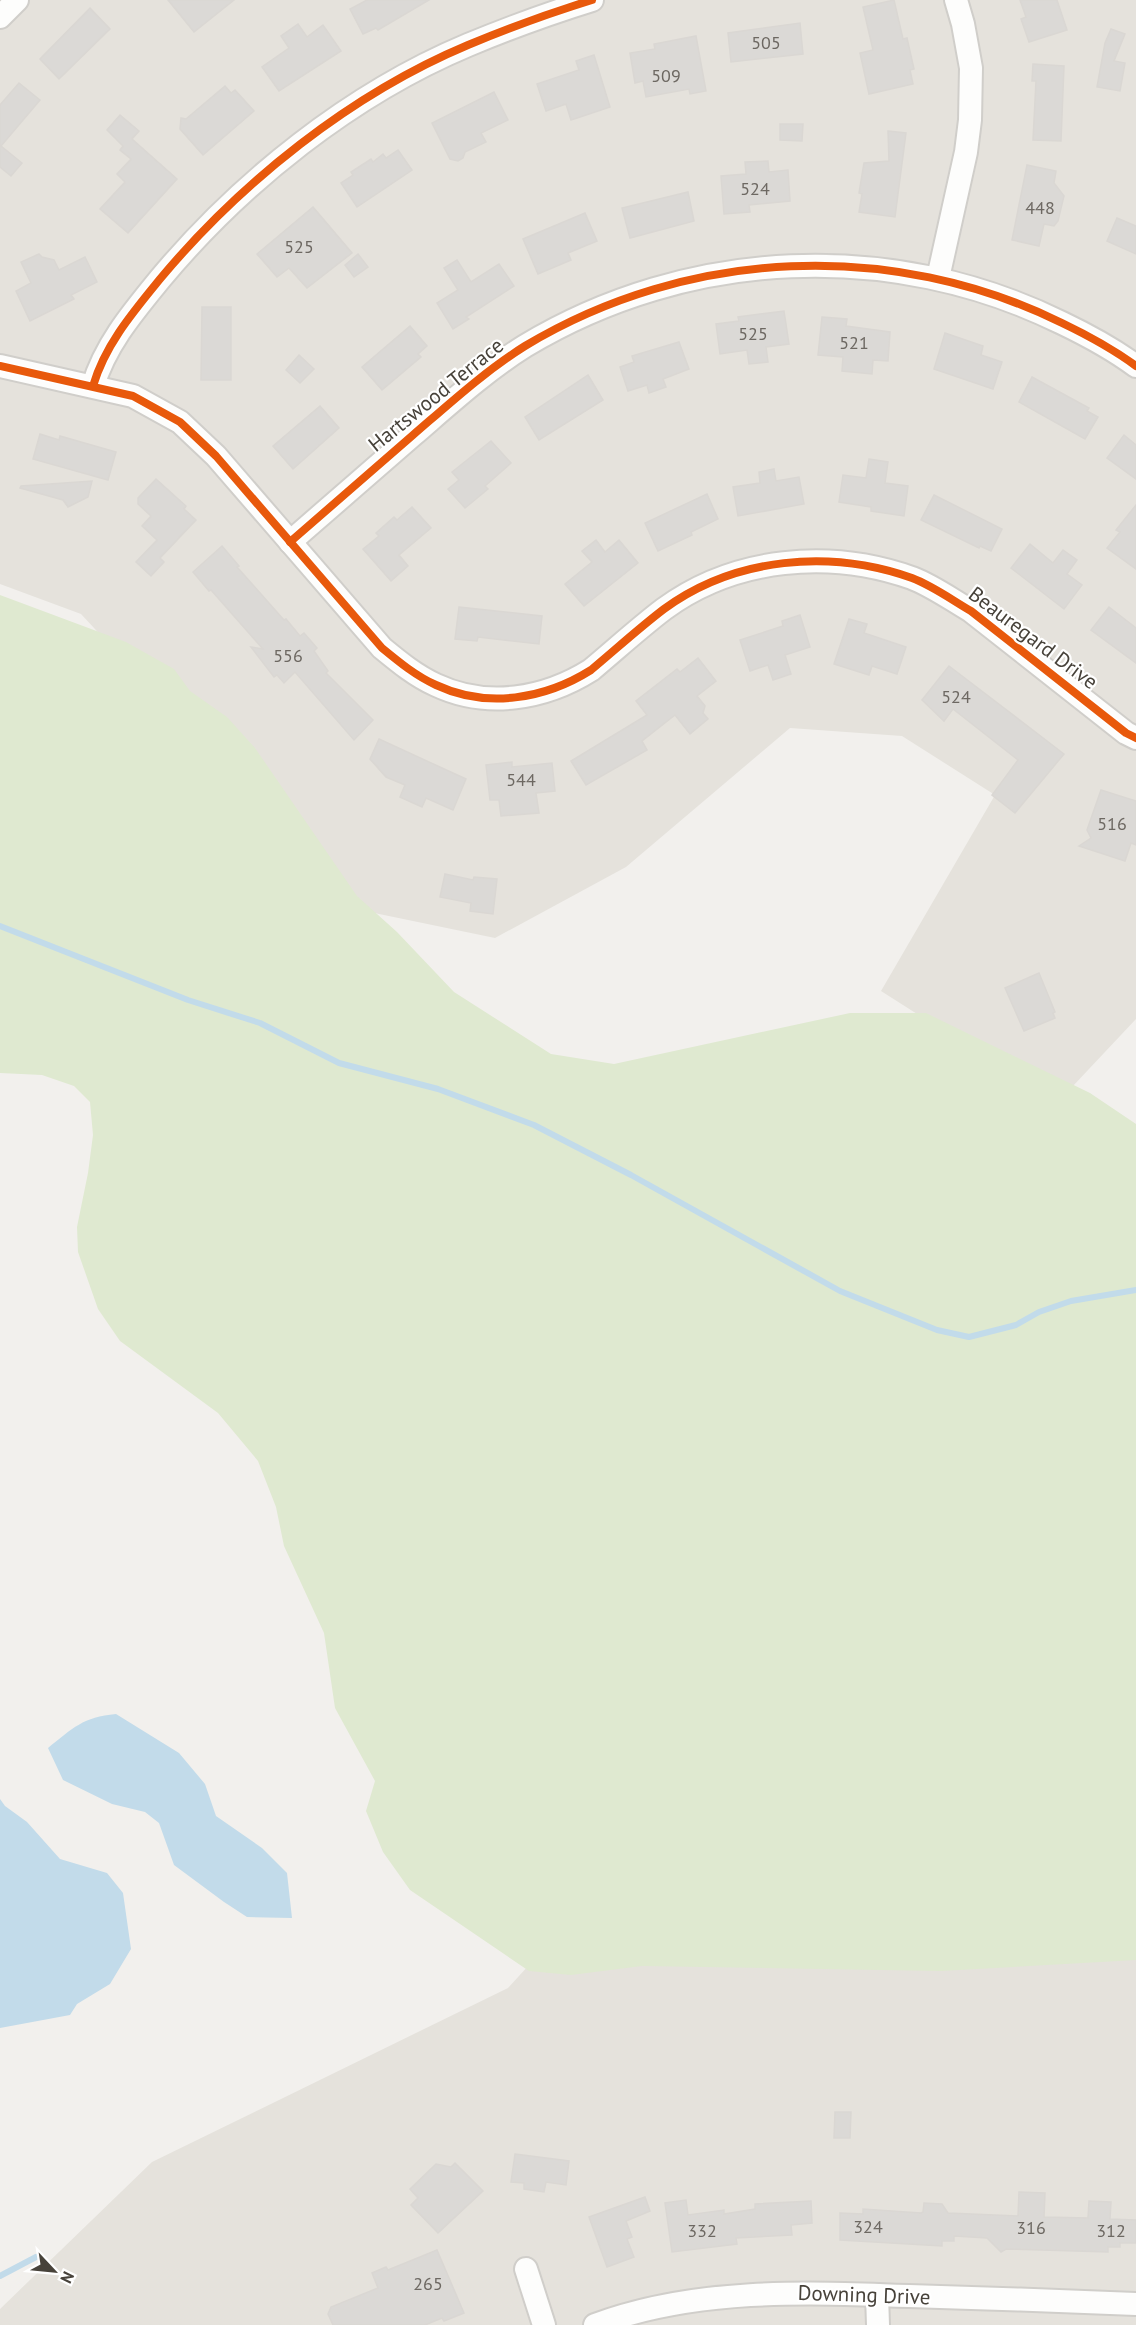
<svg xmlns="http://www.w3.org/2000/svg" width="1136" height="2325" viewBox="0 0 1136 2325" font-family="'PT Sans',sans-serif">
<rect width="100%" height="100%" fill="#f2f0ed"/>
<g fill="#e5e2dc">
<polygon points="0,0 1136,0 1136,1019 1057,1103 881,991 995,795 902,736 790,728 626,867 495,938 355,909 81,614 0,584"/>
<polygon points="647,1836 1136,1876 1136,2325 0,2325 0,2309 152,2162 508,1988"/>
</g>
<polygon fill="#dfe9d0" points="0,595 126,642 174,669 190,691 227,717 255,748 357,896 397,932 454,992 551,1054 614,1064 850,1013 926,1013 1090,1093 1136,1124 1136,1960 941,1971 642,1966 571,1975 529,1971 410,1890 383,1852 366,1811 375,1781 335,1708 324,1633 284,1546 276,1507 258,1461 218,1413 120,1341 98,1309 78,1252 77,1227 88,1173 93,1135 90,1102 74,1086 42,1075 0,1073"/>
<g fill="#c2dbea">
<path d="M116 1714 179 1753 205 1784 216 1816 262 1848 287 1873 292 1918 247 1917 224 1902 174 1865 159 1823 145 1812 112 1804 63 1780 48 1748C73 1728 83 1717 116 1714Z"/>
<polygon points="0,1799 5,1806 27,1822 60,1859 107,1873 123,1893 131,1949 110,1984 77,2004 70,2015 0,2028"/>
</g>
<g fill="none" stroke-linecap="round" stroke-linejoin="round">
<g stroke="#c2dbea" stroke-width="6">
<polyline points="0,926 188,1000 260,1023 339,1063 438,1089 534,1125 631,1175 840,1291 937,1330 969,1337 1016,1325 1039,1312 1071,1301 1136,1290"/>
<polyline points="0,2276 36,2257"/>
</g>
</g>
<g fill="#dbd9d6" stroke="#dad7d3" stroke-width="1.5">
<polygon points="168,0 234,0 194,32"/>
<polygon points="367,0 429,0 378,30 376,28 363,34 350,9"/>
<polygon points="894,0 903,39 907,38 914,69 910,70 913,84 869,94 860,53 873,50 863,7"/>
<polygon points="1020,0 1057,0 1067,30 1029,42 1021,19 1026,17"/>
<polygon points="90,8 110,29 59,79 40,59"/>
<polygon points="800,23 803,54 731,62 728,33"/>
<polygon points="298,24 307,37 323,25 341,51 279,91 262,67 289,48 281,36"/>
<polygon points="1111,29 1125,34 1114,61 1125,63 1120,91 1097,87 1105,43"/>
<polygon points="696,36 706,91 690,94 689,89 646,97 643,81 635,83 630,53 655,49 654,44"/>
<polygon points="594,55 610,107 571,120 566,104 546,111 537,84 579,70 576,61"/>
<polygon points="1033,64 1064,66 1061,141 1033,140 1036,81 1032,81"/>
<polygon points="19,83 40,100 1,146 22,163 11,176 0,167 0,105"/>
<polygon points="225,86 231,93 235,90 254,111 203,155 180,129 181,118 186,119"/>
<polygon points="494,92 508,120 481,133 486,142 465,152 463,158 458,161 450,159 432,123"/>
<polygon points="120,115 139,131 132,139 177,179 128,233 100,209 125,182 117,174 131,159 120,150 123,146 107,130"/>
<polygon points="780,124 803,124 802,141 780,140"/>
<polygon points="888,131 906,133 895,217 859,212 862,194 859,193 864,163 889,161"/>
<polygon points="398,150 412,170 357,207 341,183 353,175 351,172 371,159 373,162 383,154 386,158"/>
<polygon points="768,161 769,172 788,170 790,201 749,205 750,212 724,214 721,176 746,174 745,162"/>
<polygon points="1027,165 1056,171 1054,183 1064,196 1058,221 1054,226 1044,224 1039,246 1012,240"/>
<polygon points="688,192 694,221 630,238 622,208"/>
<polygon points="313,207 352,253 307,288 289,268 277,277 257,254"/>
<polygon points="585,213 597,241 568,253 571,260 538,274 523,239"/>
<polygon points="1117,218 1136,226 1136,254 1107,241"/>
<polygon points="39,254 42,257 54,260 59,270 85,257 97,282 71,295 74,299 30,321 16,291 31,283 21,262"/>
<polygon points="358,254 368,267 354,277 345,265"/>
<polygon points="457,260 471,282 499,264 514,286 466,317 469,319 453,329 437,303 458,290 444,268"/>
<polygon points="202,307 231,307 231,380 201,380"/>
<polygon points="784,311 789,344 766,347 768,362 749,364 747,350 720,354 716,324 739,321 738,317"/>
<polygon points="822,317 847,319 846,326 890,332 888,361 873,360 872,374 842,371 843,357 818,355"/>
<polygon points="410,326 427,346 418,354 421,357 382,390 362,367"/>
<polygon points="945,333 983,346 981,355 1002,362 993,389 934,369"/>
<polygon points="679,342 689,369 663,379 666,387 649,393 647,385 628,391 620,367 634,362 632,356"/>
<polygon points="299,355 314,369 300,383 286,370"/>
<polygon points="588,375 603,400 539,440 525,417"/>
<polygon points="1032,377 1089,408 1087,411 1098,417 1085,439 1019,402"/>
<polygon points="320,406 339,428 293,469 273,446"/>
<polygon points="40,434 59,440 60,436 116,452 108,480 33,459"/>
<polygon points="1124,435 1136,445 1136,479 1107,458"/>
<polygon points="491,441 511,463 485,486 488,489 465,508 448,489 459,480 452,472"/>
<polygon points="869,459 888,462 885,483 908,486 904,516 871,511 871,507 839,502 843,475 866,478"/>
<polygon points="774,469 776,481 799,477 804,504 738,516 733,487 760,483 759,472"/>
<polygon points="156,479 186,506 184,509 196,520 160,558 164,562 151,576 136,562 157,540 142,526 151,516 138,504 138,498"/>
<polygon points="92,481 88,497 68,507 63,500 20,488 21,486"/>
<polygon points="707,494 718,519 691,532 692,535 658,551 645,523"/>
<polygon points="934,495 1002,529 991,551 980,546 979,548 921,520"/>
<polygon points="1136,505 1136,569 1107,548 1120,532 1116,530"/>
<polygon points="412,507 431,528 399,555 408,566 391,581 363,549 379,536 376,533 394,517 397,520"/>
<polygon points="596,540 605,552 619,540 638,563 584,606 565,584 592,562 582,551"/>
<polygon points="1030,544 1053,563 1063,550 1077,560 1067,574 1082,585 1064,609 1011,568"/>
<polygon points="222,546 239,566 237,567 284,620 286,619 300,636 304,633 317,648 314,651 328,671 326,673 373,720 354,740 295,672 284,683 277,675 274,677 251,647 263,649 211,590 209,591 193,572"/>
<polygon points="459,607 542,616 539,644 478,637 477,641 455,639"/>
<polygon points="1109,607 1136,628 1136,663 1091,630"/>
<polygon points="800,615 810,647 785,655 791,674 773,680 768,665 750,671 740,640 783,626 782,621"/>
<polygon points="849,619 867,624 864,633 906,647 897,674 872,666 869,675 834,664"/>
<polygon points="698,658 716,681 697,696 705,706 703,713 708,719 690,734 675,715 642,741 647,750 586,785 571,761 647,715 636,701 677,669 680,672"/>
<polygon points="949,666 1064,754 1015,813 992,795 1018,760 953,709 944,721 922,700"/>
<polygon points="379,739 466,779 453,810 426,798 422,807 400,797 405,785 386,777 370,759"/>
<polygon points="512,762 512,767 552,763 555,791 536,793 539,813 501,816 499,800 490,800 486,765"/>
<polygon points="1101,790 1136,801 1136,845 1131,843 1125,861 1079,846 1091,838 1087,830"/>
<polygon points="445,874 473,880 474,877 497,879 493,914 470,911 471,903 440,897"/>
<polygon points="1039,973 1055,1012 1053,1013 1055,1018 1024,1031 1005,988"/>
<polygon points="835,2112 851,2112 850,2138 834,2138"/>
<polygon points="515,2154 569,2161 566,2185 546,2182 544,2192 524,2189 524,2183 511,2182"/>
<polygon points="455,2163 483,2191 438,2233 411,2205 418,2198 410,2189 436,2164 451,2167"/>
<polygon points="1019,2192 1045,2193 1044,2217 1088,2218 1089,2201 1111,2202 1110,2219 1136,2220 1136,2243 1120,2243 1120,2247 1108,2247 1108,2252 1006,2249 1001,2252 987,2238 954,2236 954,2241 942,2241 942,2246 840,2240 840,2213 863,2214 863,2209 921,2213 923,2212 924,2203 942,2204 948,2213 1018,2216"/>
<polygon points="645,2197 650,2211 626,2221 632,2237 627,2239 634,2257 607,2267 589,2217"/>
<polygon points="686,2200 688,2215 724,2210 724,2214 755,2209 755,2204 811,2201 812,2223 791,2225 792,2235 736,2238 737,2244 672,2252 665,2203"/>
<polygon points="437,2250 464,2313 444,2321 442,2318 425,2325 333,2325 328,2314 331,2307 378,2288 372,2273 386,2267 388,2270"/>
</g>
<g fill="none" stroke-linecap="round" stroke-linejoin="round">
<defs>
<g id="street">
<polyline points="0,17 17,0"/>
<polyline points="938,278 966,152 970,120 971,68 963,24 956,0"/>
<path d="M0 366 133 396 180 422 216 456 382 648C399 662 416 676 436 685 487 709 545 699 591 670 615 650 639 628 664 609 735 557 830 549 912 578 933 586 952 600 971 611L1126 733 1136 738"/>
<path d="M93 386C105 345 133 312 160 279 241 182 351 94 468 45 509 28 550 13 592 0"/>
<path d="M290 542C331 506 372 471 413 435 449 404 485 371 525 346 688 248 892 239 1062 323 1087 335 1113 349 1136 366"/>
<polyline points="526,2269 544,2325"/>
<polyline points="877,2295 878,2325"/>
<path d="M595 2325C695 2288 804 2292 909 2296 985 2298 1060 2301 1136 2304"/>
</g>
</defs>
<use href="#street" stroke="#d0ceca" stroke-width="26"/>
<use href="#street" stroke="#fdfdfc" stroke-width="22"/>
<defs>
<g id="cycleway">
<path d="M0 366 133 396 180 422 216 456 382 648C399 662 416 676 436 685 487 709 545 699 591 670 615 650 639 628 664 609 735 557 830 549 912 578 933 586 952 600 971 611L1126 733 1136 738"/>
<path d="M93 386C105 345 133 312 160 279 241 182 351 94 468 45 509 28 550 13 592 0"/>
<path d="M290 542C331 506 372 471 413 435 449 404 485 371 525 346 688 248 892 239 1062 323 1087 335 1113 349 1136 366"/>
</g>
</defs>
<use href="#cycleway" stroke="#fff" stroke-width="11"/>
<use href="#cycleway" stroke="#e8590c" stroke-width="8"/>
</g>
<g text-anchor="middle" stroke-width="4.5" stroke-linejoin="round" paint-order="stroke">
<g font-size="18" fill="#6d6862">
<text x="766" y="49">505</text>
<text x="666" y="82">509</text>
<text x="755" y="195">524</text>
<text x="1040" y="214">448</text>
<text x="299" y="253">525</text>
<text x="753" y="340">525</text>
<text x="854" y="349">521</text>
<text x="288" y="662">556</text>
<text x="956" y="703">524</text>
<text x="521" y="786">544</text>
<text x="1112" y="830">516</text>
<text x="868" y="2233">324</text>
<text x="1031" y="2234">316</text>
<text x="702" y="2237">332</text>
<text x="1111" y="2237">312</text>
<text x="428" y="2290">265</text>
</g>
<g font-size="21" fill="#47423a" stroke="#fff">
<text transform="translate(436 395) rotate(-39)" y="7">Hartswood Terrace</text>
<text transform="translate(1033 638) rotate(37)" y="7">Beauregard Drive</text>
<text transform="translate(864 2295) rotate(2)" y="7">Downing Drive</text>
</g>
</g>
<g transform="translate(54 2271) rotate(116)" stroke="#ffffff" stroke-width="4.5" paint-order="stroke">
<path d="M0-4.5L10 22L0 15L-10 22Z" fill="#47423a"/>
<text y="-9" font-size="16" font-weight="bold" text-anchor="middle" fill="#47423a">N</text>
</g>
</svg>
